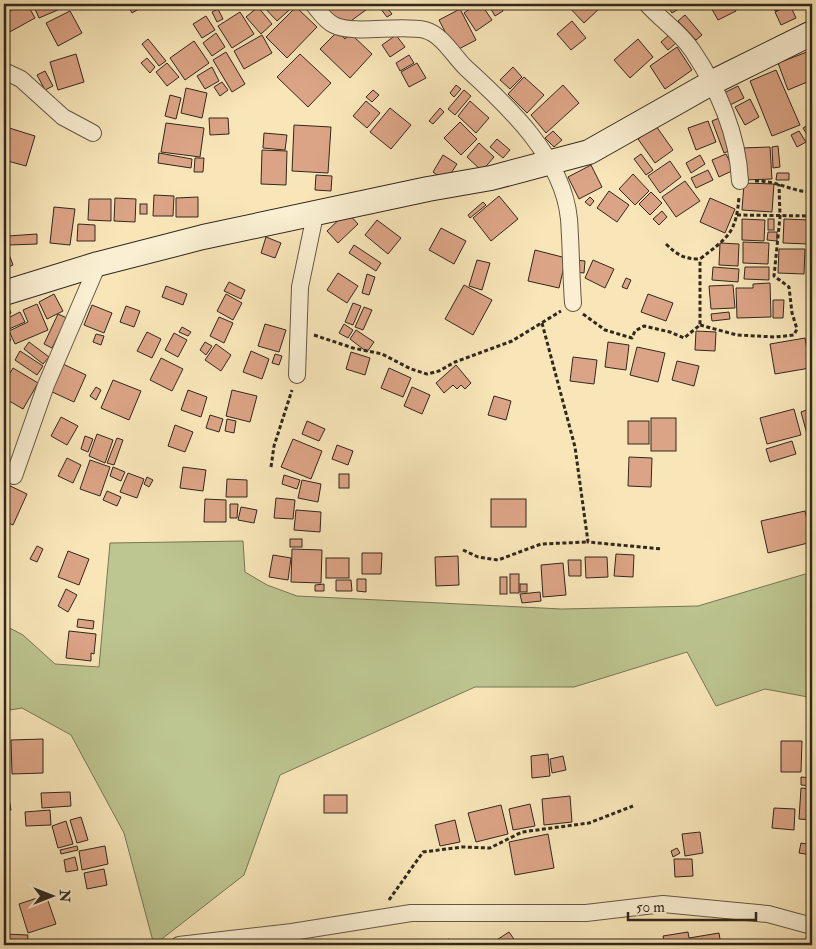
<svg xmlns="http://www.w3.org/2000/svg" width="816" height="949" viewBox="0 0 816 949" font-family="'IM FELL Double Pica',serif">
<rect width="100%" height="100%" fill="#f8e6b9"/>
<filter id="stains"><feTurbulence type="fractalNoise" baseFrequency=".004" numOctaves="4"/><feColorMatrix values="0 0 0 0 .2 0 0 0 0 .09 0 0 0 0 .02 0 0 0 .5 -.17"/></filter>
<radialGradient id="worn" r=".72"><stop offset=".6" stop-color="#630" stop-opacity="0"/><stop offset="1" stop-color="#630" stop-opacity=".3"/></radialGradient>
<polygon fill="#bdc590" stroke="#787656" points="243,541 245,572 267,585 297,596 562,609 698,606 812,572 812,702 808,697 765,689 716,706 687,652 574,687 475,687 280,775 244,875 154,945 124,833 71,735 22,708 4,711 4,625 23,635 55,664 99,667 110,543"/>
<g fill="#dca486" stroke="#32281d">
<polygon points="23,4 27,4 35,18 6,34 4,14"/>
<polygon points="33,4 58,4 60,9 39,18"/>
<polygon points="127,4 142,4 144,6 132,13"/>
<polygon points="261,4 296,4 277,21"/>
<polygon points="321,4 374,4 344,26"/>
<polygon points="377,4 384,4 392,14 387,17"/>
<polygon points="477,4 481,4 492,20 476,31 464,13"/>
<polygon points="488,4 499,4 503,11 495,16"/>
<polygon points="569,4 598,4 601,7 584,23 567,5"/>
<polygon points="666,4 687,4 672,13"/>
<polygon points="709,4 732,4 736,11 718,20"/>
<polygon points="772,4 787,4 788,5 775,11"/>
<polygon points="790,5 796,18 781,25 775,12"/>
<polygon points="258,7 272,24 261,34 246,17"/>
<polygon points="296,7 317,27 287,58 266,37"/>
<polygon points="218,9 223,19 217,22 212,12"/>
<polygon points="460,9 476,40 455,51 439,20"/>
<polygon points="70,11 82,33 58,46 46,23"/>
<polygon points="240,12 254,34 232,48 218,26"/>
<polygon points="685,15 702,35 696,40 678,21"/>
<polygon points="206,16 215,30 202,38 193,24"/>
<polygon points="572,21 586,38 571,50 557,34"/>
<polygon points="338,31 345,39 350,33 372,54 350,78 320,49"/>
<polygon points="216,33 225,47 212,56 203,43"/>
<polygon points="262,35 272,53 244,69 234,51"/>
<polygon points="396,35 405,47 390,57 382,45"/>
<polygon points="669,35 676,43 668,50 661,42"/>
<polygon points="148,39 166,61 159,66 142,44"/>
<polygon points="638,39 653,57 630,78 614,60"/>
<polygon points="194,41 209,63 185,80 170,58"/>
<polygon points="677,47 692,70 665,89 650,66"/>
<polygon points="226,52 245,84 232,92 213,60"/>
<polygon points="807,52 812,66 812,80 788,90 778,63"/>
<polygon points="76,54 84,82 58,90 50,62"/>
<polygon points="300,54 331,83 308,107 277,77"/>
<polygon points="409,55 414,63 400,71 396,63"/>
<polygon points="147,58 155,67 150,73 141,63"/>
<polygon points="167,63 179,77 167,86 156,72"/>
<polygon points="417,63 426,78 409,87 401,72"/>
<polygon points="212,67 219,81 205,89 197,76"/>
<polygon points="513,67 522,77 510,89 500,80"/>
<polygon points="776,70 800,125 772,136 750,81"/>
<polygon points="45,71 53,86 45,90 37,75"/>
<polygon points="524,77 544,95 527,113 508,94"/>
<polygon points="222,82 228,90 220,96 214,87"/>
<polygon points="456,85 461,89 454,97 450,93"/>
<polygon points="563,85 579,103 546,133 531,115"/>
<polygon points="738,86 744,98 728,106 722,94"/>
<polygon points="186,88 207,93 202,118 181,113"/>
<polygon points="373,90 379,95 372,102 366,97"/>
<polygon points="464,90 471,96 455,115 448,109"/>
<polygon points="170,95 181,98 176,119 165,116"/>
<polygon points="750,99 759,117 745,125 735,107"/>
<polygon points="366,101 380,113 367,128 353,116"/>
<polygon points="470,101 489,118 476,133 458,116"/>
<polygon points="390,108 411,125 391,149 370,132"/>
<polygon points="440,108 444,112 433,124 429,121"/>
<polygon points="209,118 228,118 229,134 210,135"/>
<polygon points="719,118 731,150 724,153 712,121"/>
<polygon points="708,121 716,142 696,150 688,128"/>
<polygon points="460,122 477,139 461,155 444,138"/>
<polygon points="166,123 204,128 200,157 161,152"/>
<polygon points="810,124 812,128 811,141 803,128"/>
<polygon points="294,125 331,127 328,173 292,171"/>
<polygon points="656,126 673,150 655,163 638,139"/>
<polygon points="6,127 35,136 26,166 4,160 4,136"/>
<polygon points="553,131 562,140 554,147 545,138"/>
<polygon points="799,131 806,142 797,147 791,135"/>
<polygon points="264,133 287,135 285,150 263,148"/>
<polygon points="497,139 510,150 503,158 490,147"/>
<polygon points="479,143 494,157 482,171 467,157"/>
<polygon points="778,146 780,167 773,168 772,147"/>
<polygon points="770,147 772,179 744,180 742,148"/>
<polygon points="262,150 287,151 286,185 261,184"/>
<polygon points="159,153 192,159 191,168 158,163"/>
<polygon points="641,154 653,170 646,175 634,159"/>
<polygon points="726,154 734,170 719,177 712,160"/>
<polygon points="443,155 457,164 446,181 433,172"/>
<polygon points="700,155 705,164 691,173 686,163"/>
<polygon points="195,158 204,158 203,172 194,172"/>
<polygon points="670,161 681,177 660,193 648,176"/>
<polygon points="591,165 602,187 579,199 568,177"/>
<polygon points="708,170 713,180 696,188 691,178"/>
<polygon points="777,173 789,173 789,180 776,180"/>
<polygon points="633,174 649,191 635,205 619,189"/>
<polygon points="316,175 332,176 331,191 315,190"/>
<polygon points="685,181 700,201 676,217 662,197"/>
<polygon points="744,183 774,184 772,212 742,210"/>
<polygon points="609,191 629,205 617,222 597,208"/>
<polygon points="651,192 662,203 650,215 639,204"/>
<polygon points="154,195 174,196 173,216 153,216"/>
<polygon points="499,196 518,219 491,241 473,218"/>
<polygon points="198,197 198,217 176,217 176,198"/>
<polygon points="590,197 594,201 590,206 585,202"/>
<polygon points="115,198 136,199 135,222 114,221"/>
<polygon points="710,198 735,209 725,233 700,222"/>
<polygon points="89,199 111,199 111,221 88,220"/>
<polygon points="483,202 486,205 470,218 468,215"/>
<rect x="140" y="204" width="7" height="10"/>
<polygon points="54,207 75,209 70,245 50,243"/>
<polygon points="662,211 667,217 659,225 653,219"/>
<polygon points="347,212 358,224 338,243 327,231"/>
<polygon points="742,219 765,220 764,241 742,240"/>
<rect x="768" y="219" width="6" height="11"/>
<polygon points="784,219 810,220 809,244 783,243"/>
<polygon points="377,220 401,238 388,254 365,235"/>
<polygon points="78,224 95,225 95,241 77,241"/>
<polygon points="441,228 466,241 454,264 429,250"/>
<polygon points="768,232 777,232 777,241 767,240"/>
<polygon points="37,234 37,244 9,245 8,236"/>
<polygon points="266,237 281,243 275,258 261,253"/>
<polygon points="4,241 13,265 4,269"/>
<polygon points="743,242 769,243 768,264 743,263"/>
<polygon points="720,243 739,244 738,266 719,265"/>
<polygon points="354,245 381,263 376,271 349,253"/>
<polygon points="779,249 805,249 804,274 778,273"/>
<polygon points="535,250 566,258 559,288 528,281"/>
<polygon points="477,260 490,263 482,290 469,286"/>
<polygon points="575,260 585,261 584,273 575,272"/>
<polygon points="593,260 614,269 605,288 585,278"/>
<polygon points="713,267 739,269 738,282 712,280"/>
<polygon points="745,267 769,267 769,280 744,279"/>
<polygon points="338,273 358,286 347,303 327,290"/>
<polygon points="367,274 375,277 369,295 362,293"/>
<polygon points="626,278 631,280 627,289 622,287"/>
<polygon points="229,282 245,290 241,299 224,291"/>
<polygon points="770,283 771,317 737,318 736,288 753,288 753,284"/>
<polygon points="464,285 492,300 473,335 445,319"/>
<polygon points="733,285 735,308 711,309 709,286"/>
<polygon points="166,286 187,294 183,305 162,297"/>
<polygon points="54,294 63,311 47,319 39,302"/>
<polygon points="226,294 242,303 233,320 217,311"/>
<polygon points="648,294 673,303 666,321 641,312"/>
<polygon points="773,300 784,300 783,318 773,318"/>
<polygon points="7,303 11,313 4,317 4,305"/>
<polygon points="353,303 361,306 353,325 345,322"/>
<polygon points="37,304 48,330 15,344 9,331 28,322 23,310"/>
<polygon points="92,305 112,313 104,333 84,325"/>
<polygon points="126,306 140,311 134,327 120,322"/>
<polygon points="364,307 372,310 363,330 355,327"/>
<polygon points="20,312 25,322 9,329 4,320"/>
<polygon points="729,312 730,319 712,321 711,314"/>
<polygon points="58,314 67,318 52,348 44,344"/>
<polygon points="219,317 233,323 224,343 210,336"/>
<polygon points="265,324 286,330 279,352 258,346"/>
<polygon points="344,324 353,330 348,338 339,333"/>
<polygon points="182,327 191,332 188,336 179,332"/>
<polygon points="356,330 374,342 367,352 350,339"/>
<polygon points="4,331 11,340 4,346"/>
<polygon points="696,331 716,332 715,351 695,350"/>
<polygon points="147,332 161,339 152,358 137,351"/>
<polygon points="174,333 187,340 178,357 165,350"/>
<polygon points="96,334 104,336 101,345 93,342"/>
<polygon points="805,338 810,368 775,374 770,344"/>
<polygon points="29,342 49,357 43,364 24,349"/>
<polygon points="205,342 212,346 206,355 200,350"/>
<polygon points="608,342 629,345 626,370 605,367"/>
<polygon points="216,344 231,355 221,371 205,360"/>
<polygon points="637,347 665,353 658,382 630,375"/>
<polygon points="20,351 43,366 37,375 15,360"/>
<polygon points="251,351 269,359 262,379 243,372"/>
<polygon points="351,352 370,358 365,375 346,369"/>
<polygon points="275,354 282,356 279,365 272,363"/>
<polygon points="573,357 597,360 594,384 570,381"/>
<polygon points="161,358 183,369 172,391 150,380"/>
<polygon points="677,361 699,366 694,386 672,380"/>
<polygon points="63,364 86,375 74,402 50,391"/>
<polygon points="456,365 471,383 465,389 461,385 457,389 453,385 444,393 436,383"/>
<polygon points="13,368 38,383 23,409 4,398 4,383"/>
<polygon points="389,368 411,378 403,397 381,388"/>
<polygon points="113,380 141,391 129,420 101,408"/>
<polygon points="96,387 101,390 96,400 90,396"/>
<polygon points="412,387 430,395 422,414 404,406"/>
<polygon points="188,390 207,397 201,417 181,410"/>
<polygon points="232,390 257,396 250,422 226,416"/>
<polygon points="494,396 511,401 506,420 488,415"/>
<polygon points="812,408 812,444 810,445 801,412"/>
<polygon points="794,409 801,435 767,444 760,418"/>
<polygon points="210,415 223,419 219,432 206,428"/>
<polygon points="61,417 78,426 67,445 51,436"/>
<rect x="651" y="418" width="25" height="33"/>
<polygon points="227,419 236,421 234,433 225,431"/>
<polygon points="307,421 325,429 319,441 302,434"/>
<rect x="628" y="421" width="21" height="23"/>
<polygon points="175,425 193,432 185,452 168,446"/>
<polygon points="97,434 113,440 105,463 89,456"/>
<polygon points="85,436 93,439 88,452 81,449"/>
<polygon points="117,438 123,440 114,465 107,463"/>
<polygon points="293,439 322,451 311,479 281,467"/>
<polygon points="792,441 796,454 770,462 766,449"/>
<polygon points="337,445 353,451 348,465 332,459"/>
<polygon points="629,457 652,458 651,487 628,486"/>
<polygon points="67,458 81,465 73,483 58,476"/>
<polygon points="90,460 110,467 100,496 80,489"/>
<polygon points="113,467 125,472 121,481 110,476"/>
<polygon points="183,467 206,470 203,491 180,488"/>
<polygon points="128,473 144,479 137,498 120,492"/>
<rect x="339" y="474" width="10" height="14"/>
<polygon points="284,475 300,480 297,489 282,484"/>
<polygon points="147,477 153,480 149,487 144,484"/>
<polygon points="227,479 247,480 247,497 226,497"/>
<polygon points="302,480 321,484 318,502 298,498"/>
<polygon points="4,483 27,494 13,525 4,521"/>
<polygon points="107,491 121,497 117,506 103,500"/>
<polygon points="276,498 295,500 293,519 274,518"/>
<polygon points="205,499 226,500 226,522 204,522"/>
<rect x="491" y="499" width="35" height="28"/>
<polygon points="230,504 238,504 237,518 230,518"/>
<polygon points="241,507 257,510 254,523 238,520"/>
<polygon points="296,510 321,512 320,532 294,530"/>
<polygon points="805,511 812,542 768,553 761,521"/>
<rect x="290" y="539" width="12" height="8"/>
<polygon points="37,546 43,549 37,562 30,559"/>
<polygon points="292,549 322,550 321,583 291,582"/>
<polygon points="68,551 89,559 79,585 58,577"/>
<polygon points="362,553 382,553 381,574 362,574"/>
<polygon points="616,554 634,555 633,577 614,576"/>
<polygon points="273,555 291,558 288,580 269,577"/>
<polygon points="458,556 459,585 436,586 435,557"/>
<polygon points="585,557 607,557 608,577 586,578"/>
<rect x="326" y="558" width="23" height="20"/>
<polygon points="568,560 581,560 581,576 569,576"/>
<polygon points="563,563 566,595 543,597 541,565"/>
<rect x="510" y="574" width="9" height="19"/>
<rect x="500" y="577" width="7" height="17"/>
<polygon points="357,579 366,579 366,592 357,591"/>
<polygon points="336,580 351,580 352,591 336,591"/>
<polygon points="324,584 324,591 315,591 315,585"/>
<rect x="520" y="584" width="7" height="8"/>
<polygon points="66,589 77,595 68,612 58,606"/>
<polygon points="540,592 541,601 522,603 520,594"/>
<polygon points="78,619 94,621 93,629 77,627"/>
<polygon points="69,631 96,634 94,654 91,653 91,661 66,658"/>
<polygon points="43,739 43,773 12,774 11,740"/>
<polygon points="781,741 802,741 801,772 781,772"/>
<polygon points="548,754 550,776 532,778 531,756"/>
<polygon points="563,756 566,770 552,773 550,759"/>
<polygon points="801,777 812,778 812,786 801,785"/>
<polygon points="801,788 812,789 812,820 799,819"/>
<polygon points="70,792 71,806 42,808 41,793"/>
<polygon points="8,793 11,810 4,812 4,794"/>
<rect x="324" y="795" width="23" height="18"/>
<polygon points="570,796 572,822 544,825 542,799"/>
<polygon points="530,804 535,826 513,830 509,809"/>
<polygon points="501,805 508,834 476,842 468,813"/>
<polygon points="774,808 795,809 794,830 772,828"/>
<polygon points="50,810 51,825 26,826 25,812"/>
<polygon points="81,817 88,840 77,843 70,820"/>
<polygon points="455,820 460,842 440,846 435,825"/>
<polygon points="66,821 73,844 58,848 52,826"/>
<polygon points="700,832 703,853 685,856 682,834"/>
<polygon points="548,834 554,868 515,875 509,842"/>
<polygon points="801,843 812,845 811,855 799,853"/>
<polygon points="77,846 78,850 61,854 60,850"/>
<polygon points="105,846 108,864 82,870 79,851"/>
<polygon points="677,848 680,853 673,857 671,851"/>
<polygon points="75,857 78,870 66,872 64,860"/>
<polygon points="674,859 692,859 693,876 675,877"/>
<polygon points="104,869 107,885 87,889 84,873"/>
<polygon points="46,895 56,924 28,933 19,904"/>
<polygon points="509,932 518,945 489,945"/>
<polygon points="688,932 689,938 719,933 721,945 665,945 663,936"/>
<polygon points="4,934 28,935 27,945 4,945"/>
<polygon points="449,939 452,945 434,945"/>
<polygon points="298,941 299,945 279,945"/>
<polygon points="765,941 788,945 764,945"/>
</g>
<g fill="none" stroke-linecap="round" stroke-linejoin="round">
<defs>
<g id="street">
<path d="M313 4C319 11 325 21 334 25 353 35 400 24 425 30 443 35 454 57 466 68 509 107 563 158 569 219 571 247 571 275 573 303"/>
<path d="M647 4C661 20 680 32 692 50 718 88 738 135 740 181"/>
<polyline points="4,71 21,79 63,117 93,133"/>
<polyline points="297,375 300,287 315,215"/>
<polyline points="14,476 46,385 98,264"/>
<polyline points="179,945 292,932 411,913 586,913 663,904 768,914 812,926"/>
</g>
<polyline id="secondary" points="4,293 98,264 203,237 428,189 491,178 589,152 711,83 812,33"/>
</defs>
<use href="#street" stroke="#645844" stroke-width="18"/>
<use href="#secondary" stroke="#32281d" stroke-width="26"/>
<g stroke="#32281d" stroke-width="3" stroke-dasharray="4 2.5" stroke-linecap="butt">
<path d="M755 181C776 180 792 192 812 192"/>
<polyline points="737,215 812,216"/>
<path d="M666 244C677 255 684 259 700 259 728 237 736 234 739 197"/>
<polyline points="583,314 605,330 632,338 635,331 644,326 670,332 684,338 700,325 700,259"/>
<polyline points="542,323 575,447 588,542 662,549"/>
<polyline points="700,325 737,335 775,337 794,335 797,329 792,313 789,287 774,276 780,217 779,184"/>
<polyline points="314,335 353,348 382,354 411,369 427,374 439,371 455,362 512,341 561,311"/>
<polyline points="271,467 274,446 292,390"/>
<polyline points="463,550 478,557 498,560 541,544 588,542"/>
<polyline points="389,900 423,852 462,847 490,848 522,832 589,823 633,806"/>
</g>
<use href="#street" stroke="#faefd2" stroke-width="16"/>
<use href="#secondary" stroke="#faefd2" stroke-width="24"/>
</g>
<rect width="816" height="949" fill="none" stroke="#f8e6b9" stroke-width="20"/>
<rect x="5" y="5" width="806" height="939" fill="none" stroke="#32281d" stroke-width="2.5"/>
<rect x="10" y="10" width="796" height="929" fill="none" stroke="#32281d"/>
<g transform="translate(52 896) rotate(90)" stroke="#faefd2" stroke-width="4" paint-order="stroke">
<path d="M0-4L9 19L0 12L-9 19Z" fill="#32281d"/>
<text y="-8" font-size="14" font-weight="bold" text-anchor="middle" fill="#32281d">N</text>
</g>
<path d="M628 912v8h128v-8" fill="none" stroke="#32281d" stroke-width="2.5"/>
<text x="636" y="912" font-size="15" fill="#32281d" stroke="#faefd2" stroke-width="4" paint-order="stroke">50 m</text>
<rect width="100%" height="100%" filter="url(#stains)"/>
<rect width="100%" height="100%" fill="url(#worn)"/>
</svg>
